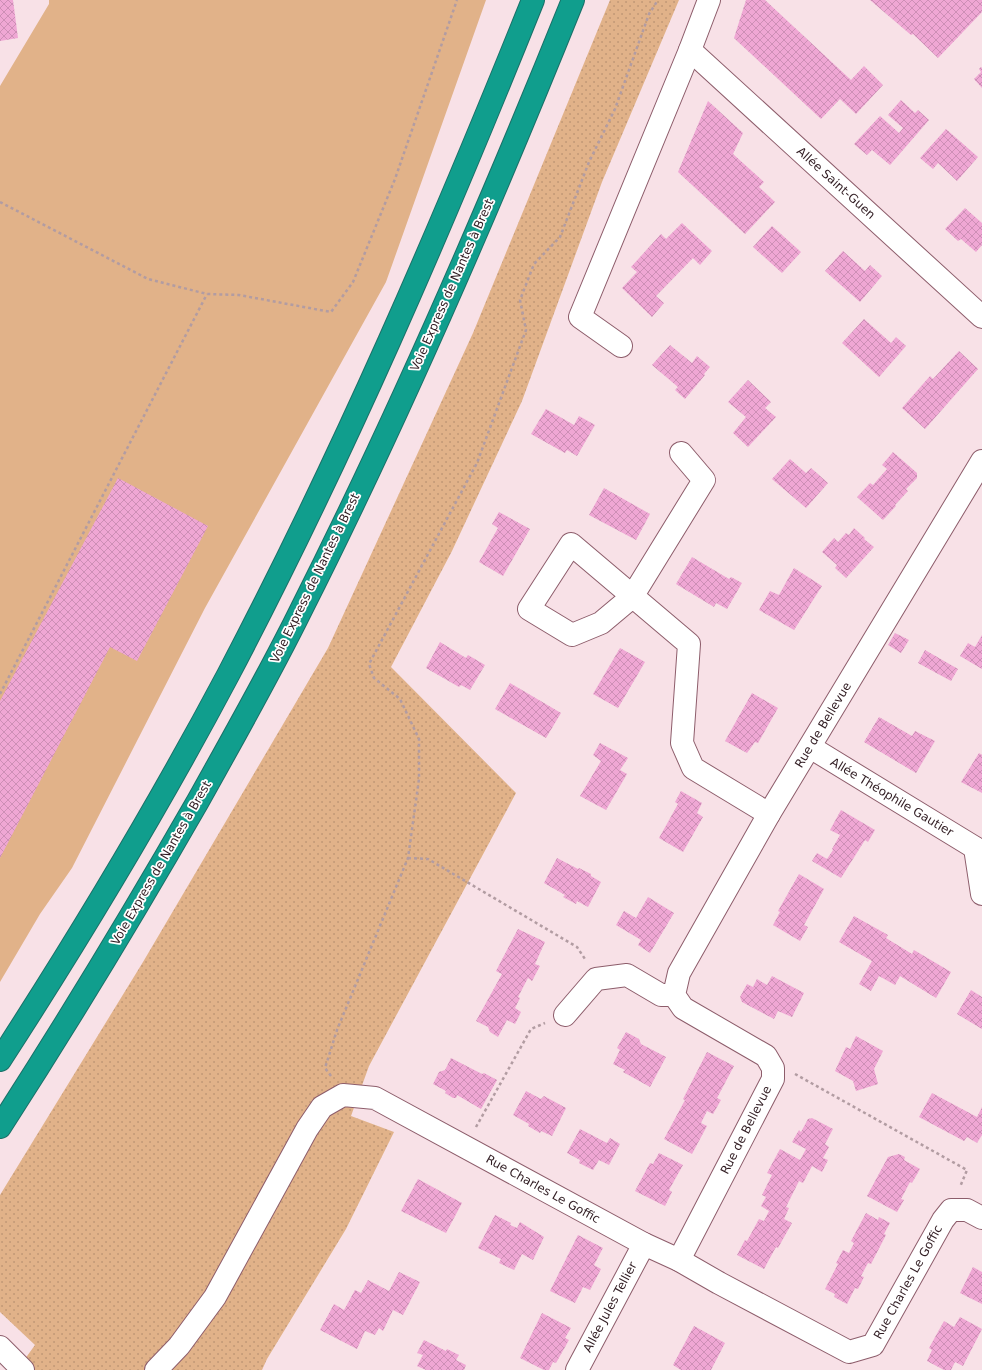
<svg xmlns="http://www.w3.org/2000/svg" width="982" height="1370" viewBox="0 0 982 1370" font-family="'DejaVu Sans',sans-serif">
<defs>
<pattern id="grass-dots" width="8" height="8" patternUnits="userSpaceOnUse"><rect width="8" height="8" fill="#e1b289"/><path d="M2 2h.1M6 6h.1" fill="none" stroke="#c19876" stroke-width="1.8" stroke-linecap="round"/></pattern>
<pattern id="building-cross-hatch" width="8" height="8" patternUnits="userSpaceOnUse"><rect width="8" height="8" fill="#efa7d4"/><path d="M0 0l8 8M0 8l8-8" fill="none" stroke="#cd8fb6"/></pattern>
</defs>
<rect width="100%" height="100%" fill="#f8e1e7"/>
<polygon fill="url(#grass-dots)" points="610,0 679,0 602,182 522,401 452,551 391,667 516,793 369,1066 351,1116 394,1132 346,1229 267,1359 262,1370 17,1370 35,1345 0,1312 0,1195 143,962 328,648 473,333"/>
<polygon fill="#e1b289" points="49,0 486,0 386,282 205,608 72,868 40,914 0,982 0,86 49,4"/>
<g fill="url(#building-cross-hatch)">
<polygon points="0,0 13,0 18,38 0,41"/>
<polygon points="746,0 765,0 851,80 864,66 883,85 856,114 840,99 821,119 734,38"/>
<polygon points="870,0 982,0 982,12 938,58 913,34 911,35"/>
<polygon points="981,67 982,68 982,88 974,79 981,72 979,69"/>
<polygon points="901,100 915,113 918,110 929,120 890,165 872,150 867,155 854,144 880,116 899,133 903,128 888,115"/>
<polygon points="708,101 743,133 733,154 764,182 759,187 775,202 745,234 678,172"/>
<polygon points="946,129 978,157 957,181 938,163 933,169 920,158"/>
<polygon points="965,208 982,223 982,245 976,252 961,239 958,241 945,229"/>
<polygon points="682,223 712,251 700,265 693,258 656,296 664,303 652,317 622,288 637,272 631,267 661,234 666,239"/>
<polygon points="772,226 801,252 782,273 753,247"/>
<polygon points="843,251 865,271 870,265 882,276 860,302 825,271"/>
<polygon points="864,319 891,343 896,337 906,346 879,377 842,343"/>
<polygon points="670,345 692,363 697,356 710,367 704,374 705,375 685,399 675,390 678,387 652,365"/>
<polygon points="959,351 978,369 925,429 902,408 930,376 933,379"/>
<polygon points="748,380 771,402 765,408 776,417 748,447 733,433 746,417 728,402"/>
<polygon points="546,409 574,425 579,416 595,425 577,456 567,450 565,453 531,434"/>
<polygon points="893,452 917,473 917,478 906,489 908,491 895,505 896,506 883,520 857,497 870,483 873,485 887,469 882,465"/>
<polygon points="790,459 806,473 811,468 828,483 806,508 772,479"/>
<polygon points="118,478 208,526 137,661 110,647 0,858 0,701"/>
<polygon points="604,488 650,514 636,540 589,515"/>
<polygon points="499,512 530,529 503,576 479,562 498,528 492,524"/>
<polygon points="854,528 865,538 864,539 874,547 846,578 835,568 837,565 822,552 834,538 838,542 846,533 849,535"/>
<polygon points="692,557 729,579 731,577 742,583 727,609 716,603 714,607 676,584"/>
<polygon points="794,568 822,586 794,630 759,610 770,591 779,595"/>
<polygon points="895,633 909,640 901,653 888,645"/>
<polygon points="982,635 982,669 960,656 968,643 975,647"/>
<polygon points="440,642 466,658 468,655 485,665 470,690 461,685 459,687 426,668"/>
<polygon points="620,648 645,662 618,708 593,694"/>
<polygon points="925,650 958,669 951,681 918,663"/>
<polygon points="510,683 561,713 546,738 495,709"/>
<polygon points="752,693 778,708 758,743 755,742 747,753 725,741"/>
<polygon points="879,717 912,736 915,731 935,741 916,773 864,742"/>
<polygon points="600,743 628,758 620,770 627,774 606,810 580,796 601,761 593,755"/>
<polygon points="979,753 982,755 982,793 961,782"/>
<polygon points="681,791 702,803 697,813 703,817 683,852 659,838 678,804 675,802"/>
<polygon points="841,810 875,830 868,842 865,840 841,878 812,861 817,853 827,859 833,850 832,849 840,835 830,830"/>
<polygon points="557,858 578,869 579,868 591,874 591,876 601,882 588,907 577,901 576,904 563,897 565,895 544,883"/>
<polygon points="799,874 824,889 804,925 808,927 800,941 773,925 780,912 778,911"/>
<polygon points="648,897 674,913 650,953 638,945 641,940 616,925 624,911 636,918"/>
<polygon points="854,916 888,935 886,938 912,954 914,950 951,972 936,998 900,976 895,985 879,976 871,991 859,984 872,961 839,942"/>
<polygon points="518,929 545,942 535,964 540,966 532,981 528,978 518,997 520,998 515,1008 521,1012 515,1024 507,1020 498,1037 490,1032 488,1027 476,1021 502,974 496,971"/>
<polygon points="772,976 804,993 792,1017 778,1011 774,1019 742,1002 740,997 747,984 753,987 757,979 767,985"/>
<polygon points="971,990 982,997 982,1029 957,1014"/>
<polygon points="626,1032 639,1039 641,1044 666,1057 650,1087 623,1072 625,1070 613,1064 620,1050 617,1048"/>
<polygon points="856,1036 883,1051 874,1069 878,1084 856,1091 853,1081 835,1071 846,1047 850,1049"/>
<polygon points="707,1052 734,1066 717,1098 721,1100 713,1114 707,1111 701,1123 707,1126 692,1154 664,1139 685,1100 683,1099"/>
<polygon points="451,1058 482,1074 484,1073 497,1080 481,1109 457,1095 456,1098 453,1098 445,1093 446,1091 433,1084 439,1072 445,1070"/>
<polygon points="526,1091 541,1099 544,1096 566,1108 552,1136 541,1131 540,1133 528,1126 529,1124 513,1115"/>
<polygon points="932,1093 977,1117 982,1107 982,1135 977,1143 967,1137 964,1141 919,1117"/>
<polygon points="812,1118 833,1129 825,1144 829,1147 823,1158 828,1160 822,1172 812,1166 803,1183 799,1181 786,1207 789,1208 784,1219 792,1223 778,1248 776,1247 764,1269 737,1255 745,1240 747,1241 759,1219 764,1221 769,1211 761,1206 766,1197 762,1195 772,1175 767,1173 780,1149 800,1160 806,1149 792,1142 799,1130 801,1132 808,1119"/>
<polygon points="580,1129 607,1143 610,1138 620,1144 609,1165 599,1160 593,1170 579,1163 580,1160 567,1153"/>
<polygon points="659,1153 683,1165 669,1190 672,1192 665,1206 635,1191 650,1163 653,1164"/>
<polygon points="899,1154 905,1157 904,1160 920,1169 912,1183 910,1182 901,1199 904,1200 897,1212 867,1196 888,1157"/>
<polygon points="418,1179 462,1203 446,1233 401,1211"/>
<polygon points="866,1213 878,1220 879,1217 890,1223 884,1234 886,1235 871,1264 868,1263 861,1276 864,1277 858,1289 855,1288 847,1304 834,1297 835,1294 825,1289 838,1264 836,1263 843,1250 849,1253 854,1243 851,1241"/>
<polygon points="495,1215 511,1223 510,1225 517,1228 520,1222 544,1237 533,1260 522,1254 514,1270 499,1263 501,1259 478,1248"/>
<polygon points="578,1235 603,1248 594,1265 601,1269 590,1290 583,1287 575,1303 550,1291"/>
<polygon points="973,1267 982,1272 982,1304 960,1293"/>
<polygon points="399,1272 420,1282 403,1315 393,1310 383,1331 379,1328 375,1335 365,1331 357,1349 320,1330 334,1304 344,1310 355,1290 361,1293 368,1280 389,1291"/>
<polygon points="542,1313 571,1328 565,1338 569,1340 556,1363 553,1362 549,1370 544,1370 520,1358"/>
<polygon points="960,1317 982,1329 963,1366 955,1362 951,1370 944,1370 927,1361 932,1350 929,1348 944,1321 954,1327"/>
<polygon points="694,1326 725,1343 711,1370 681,1370 673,1365"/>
<polygon points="424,1340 446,1351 447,1349 459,1355 456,1360 466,1365 464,1370 426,1370 417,1366 423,1355 417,1353"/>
</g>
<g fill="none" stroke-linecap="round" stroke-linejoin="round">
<defs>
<g id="minor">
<polyline points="690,50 982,317"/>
<polyline points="621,346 580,317 690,50 709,0"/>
<polyline points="681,453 704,480 632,597 601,623 572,635 529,609 571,544 689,644 682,743 693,768 769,814"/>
<polyline points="810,747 982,852"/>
<polyline points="975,848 982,894"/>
<polyline points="565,1015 596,979 627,975 661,995 674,995"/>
<polyline points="679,1260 773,1079 773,1068 766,1056 683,1008 674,995 679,973 769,814 982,461"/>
<polyline points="0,1347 23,1370"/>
<polyline points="156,1370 179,1346 215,1297 307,1129 322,1107 343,1095 375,1098 644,1244 679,1260 719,1283 849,1352 873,1345 943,1220 951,1210 967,1210 982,1218"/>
<polyline points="577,1370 644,1244"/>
</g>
<g id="highway">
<path d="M0 1060C81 935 158 807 228 675 343 456 441 229 533 0"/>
<path d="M0 1127C69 1020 135 911 198 801 233 738 269 675 301 610 401 412 490 206 573 0"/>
</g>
</defs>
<use href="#minor" stroke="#8d5d6b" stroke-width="24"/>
<use href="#highway" stroke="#1b7068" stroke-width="24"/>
<g stroke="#b29ca2" stroke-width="2.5" stroke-dasharray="3 3" stroke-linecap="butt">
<polyline points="0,202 148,279 207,294 239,295 331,312 353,282 395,179 457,0"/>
<polyline points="0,694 207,294"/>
<polyline points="408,858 428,859 577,947 585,959"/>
<polyline points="795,1074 967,1170 960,1187"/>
<polyline points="331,1076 325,1068 337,1030 408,858 419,779 419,739 400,699 374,678 369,664 477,463 526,330 520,300 534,264 560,237 589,162 615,109 649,14 658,0"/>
<polyline points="476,1127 531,1029 545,1023"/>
</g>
<use href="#minor" stroke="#fff" stroke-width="22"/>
<use href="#highway" stroke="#109e8d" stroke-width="22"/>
</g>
<g text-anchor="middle" stroke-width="3.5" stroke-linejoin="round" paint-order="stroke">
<g font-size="12" fill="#301c22" stroke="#fff">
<text transform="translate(836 183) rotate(42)" y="4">Allée Saint-Guen</text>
<text transform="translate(452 285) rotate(-66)" y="4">Voie Express de Nantes à Brest</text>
<text transform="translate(315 578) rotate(-64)" y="4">Voie Express de Nantes à Brest</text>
<text transform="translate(823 725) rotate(-59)" y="4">Rue de Bellevue</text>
<text transform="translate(892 797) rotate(31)" y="4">Allée Théophile Gautier</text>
<text transform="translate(161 863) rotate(-60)" y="4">Voie Express de Nantes à Brest</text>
<text transform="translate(746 1130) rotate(-63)" y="4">Rue de Bellevue</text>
<text transform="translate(543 1189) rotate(29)" y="4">Rue Charles Le Goffic</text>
<text transform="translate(908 1282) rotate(-61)" y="4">Rue Charles Le Goffic</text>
<text transform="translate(610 1307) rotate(-62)" y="4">Allée Jules Tellier</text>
</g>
</g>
</svg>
